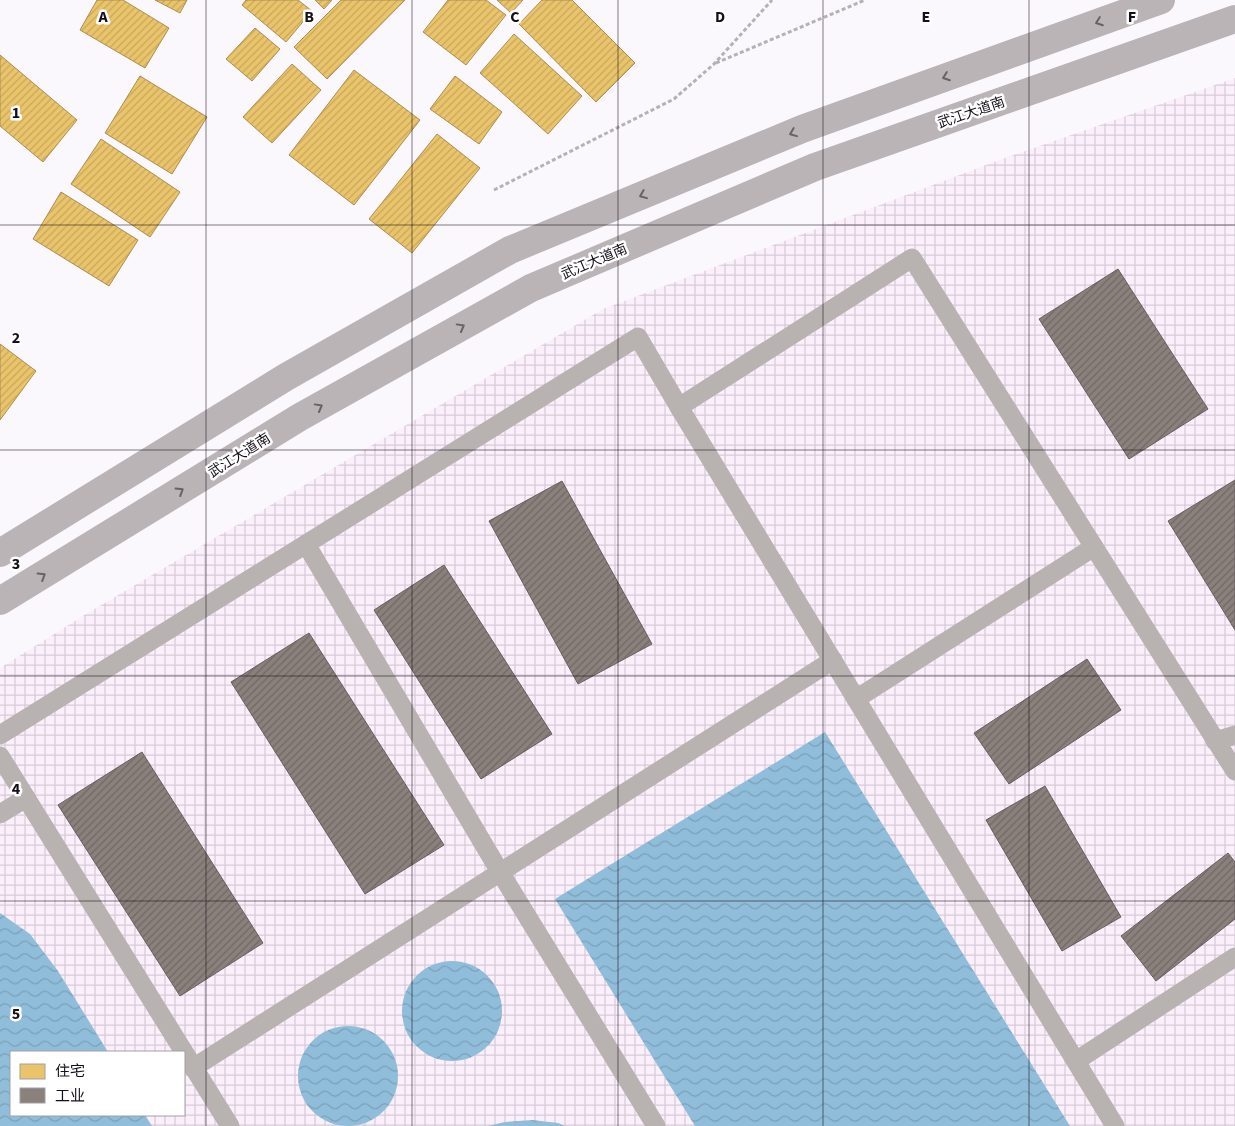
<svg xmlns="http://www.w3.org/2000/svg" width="1235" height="1126" viewBox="0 0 1235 1126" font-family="'Source Sans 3','Noto Sans SC',sans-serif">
<defs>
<pattern id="industrial-grid" width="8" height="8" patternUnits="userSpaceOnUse" patternTransform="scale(1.25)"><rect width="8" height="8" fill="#fbeffb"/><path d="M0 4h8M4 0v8" fill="none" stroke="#d6ccd7"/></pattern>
<pattern id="water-waves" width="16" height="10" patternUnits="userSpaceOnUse" patternTransform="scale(1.25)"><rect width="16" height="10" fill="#90bdd9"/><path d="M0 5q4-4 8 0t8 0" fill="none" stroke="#7ba1ba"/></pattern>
<pattern id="homes-hatch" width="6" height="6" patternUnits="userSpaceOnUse" patternTransform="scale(1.25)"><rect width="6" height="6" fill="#e9c46a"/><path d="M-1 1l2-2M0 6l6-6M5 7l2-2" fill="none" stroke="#c7a75b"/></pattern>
<pattern id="industry-hatch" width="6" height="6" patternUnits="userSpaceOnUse" patternTransform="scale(1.25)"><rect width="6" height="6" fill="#8a817c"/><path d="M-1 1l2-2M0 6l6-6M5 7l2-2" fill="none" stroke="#706865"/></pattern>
</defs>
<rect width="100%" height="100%" fill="#fbf8fd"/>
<path fill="url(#industrial-grid)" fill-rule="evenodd" d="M1235 78V1126H0V668L86 614 603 309 1002 159ZM11 1052H184V1115H11Z"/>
<g fill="url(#water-waves)">
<polygon points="825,732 1070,1126 695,1126 555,899"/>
<polygon points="0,913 30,934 58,971 108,1052 11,1052 11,1115 145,1115 152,1126 0,1126"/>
<circle cx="452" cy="1011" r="50"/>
<circle cx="348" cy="1076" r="50"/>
<polygon points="532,1120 558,1123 565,1126 488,1126 505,1122"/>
</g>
<g fill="url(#homes-hatch)" stroke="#a98e52">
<polygon points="97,0 123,0 169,28 145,68 80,30"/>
<polygon points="155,0 187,0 180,13"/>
<polygon points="246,0 298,0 312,11 286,42 242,5"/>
<polygon points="315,0 332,0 324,9"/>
<polygon points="341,0 405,0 327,79 294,47"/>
<polygon points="448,0 486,0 506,15 466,65 423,32"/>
<polygon points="497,0 523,0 511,13"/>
<polygon points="542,0 572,0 635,63 596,102 519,24"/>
<polygon points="255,28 280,49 252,81 226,59"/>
<polygon points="514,34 582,96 548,134 480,73"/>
<polygon points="0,55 77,120 43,162 0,126"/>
<polygon points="292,64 321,90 272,143 243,117"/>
<polygon points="354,70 420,120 354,205 289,155"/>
<polygon points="140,76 207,117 172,174 105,133"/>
<polygon points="455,76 502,112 479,144 430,109"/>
<polygon points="437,134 480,168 412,253 369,219"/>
<polygon points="101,139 180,192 150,237 71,184"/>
<polygon points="61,192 138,240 109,286 33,239"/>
<polygon points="0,344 36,371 0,420"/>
</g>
<g fill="url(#industry-hatch)" stroke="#675f5e">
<polygon points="1118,269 1208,409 1129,459 1039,319"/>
<polygon points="1235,480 1235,630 1168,521"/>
<polygon points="562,481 652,644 578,684 489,521"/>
<polygon points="444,565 552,734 481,779 374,610"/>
<polygon points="309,633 444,845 365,894 231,682"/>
<polygon points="1087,659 1121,710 1009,784 974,733"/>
<polygon points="142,752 263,943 180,996 58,805"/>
<polygon points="1045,786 1121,917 1062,951 986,820"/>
<polygon points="1228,853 1235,862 1235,919 1156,981 1121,936"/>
</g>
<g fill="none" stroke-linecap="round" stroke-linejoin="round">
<g stroke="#b5b2b3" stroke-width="3" stroke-dasharray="4 2.5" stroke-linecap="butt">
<polyline points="716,63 865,0"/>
<polyline points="494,190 674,99 714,64 772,0"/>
</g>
<g stroke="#b8b2b1" stroke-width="19">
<polyline points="679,407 1115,1126"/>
<polyline points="306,544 500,872 656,1126"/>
<polyline points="856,699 1094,547"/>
<polyline points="0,735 638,337 679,407 912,258 1235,771"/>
<polyline points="1215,741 1235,735"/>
<polyline points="0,756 230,1126"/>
<polyline points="0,814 26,798"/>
<polyline points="1076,1061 1235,957"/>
<polyline points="193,1068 833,660"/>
</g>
<g stroke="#bab4b6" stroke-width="28">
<polyline points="0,553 286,377 510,250 802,129 1161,0"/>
<polyline points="0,601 300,417 531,288 815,167 1235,19"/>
</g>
</g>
<defs><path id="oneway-chevron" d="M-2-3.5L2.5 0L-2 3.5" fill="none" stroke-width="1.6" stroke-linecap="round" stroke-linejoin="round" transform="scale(1.25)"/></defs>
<g stroke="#686268">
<use href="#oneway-chevron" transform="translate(1099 22) rotate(160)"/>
<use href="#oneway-chevron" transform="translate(946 77) rotate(160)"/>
<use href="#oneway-chevron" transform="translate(793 133) rotate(158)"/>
<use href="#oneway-chevron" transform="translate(643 195) rotate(158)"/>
<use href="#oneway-chevron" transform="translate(461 327) rotate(-29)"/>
<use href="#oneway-chevron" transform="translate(319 407) rotate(-29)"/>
<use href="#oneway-chevron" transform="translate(180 491) rotate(-32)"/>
<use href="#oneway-chevron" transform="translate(42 576) rotate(-32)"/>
</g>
<path fill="none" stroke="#150f19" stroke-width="1" stroke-opacity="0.55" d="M206 0V1126M412 0V1126M618 0V1126M823 0V1126M1029 0V1126M0 225H1235M0 450H1235M0 676H1235M0 901H1235"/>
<g text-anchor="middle" stroke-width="5" stroke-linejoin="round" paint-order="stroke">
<g font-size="14" fill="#150f19" stroke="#fff">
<text transform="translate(971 112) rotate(-19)" y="5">武江大道南</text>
<text transform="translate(594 261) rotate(-23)" y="5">武江大道南</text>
<text transform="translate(239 455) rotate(-32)" y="5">武江大道南</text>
</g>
</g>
<g font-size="16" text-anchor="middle" font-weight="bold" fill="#150f19" stroke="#fff" stroke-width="5" stroke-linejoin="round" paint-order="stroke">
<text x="103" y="22">A</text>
<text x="309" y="22">B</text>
<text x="515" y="22">C</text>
<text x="720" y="22">D</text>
<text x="926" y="22">E</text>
<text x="1132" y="22">F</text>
<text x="16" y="118">1</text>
<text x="16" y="343">2</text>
<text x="16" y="569">3</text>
<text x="16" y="794">4</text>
<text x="16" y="1019">5</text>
</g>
<rect x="10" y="1051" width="175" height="65" fill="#ffffff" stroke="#a19fa3"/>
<rect x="20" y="1064" width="25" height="15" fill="#e9c46a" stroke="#a19fa3"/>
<text x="55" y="1076" font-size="15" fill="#150f19">住宅</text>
<rect x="20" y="1088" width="25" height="15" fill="#8a817c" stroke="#a19fa3"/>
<text x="55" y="1101" font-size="15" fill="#150f19">工业</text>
</svg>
